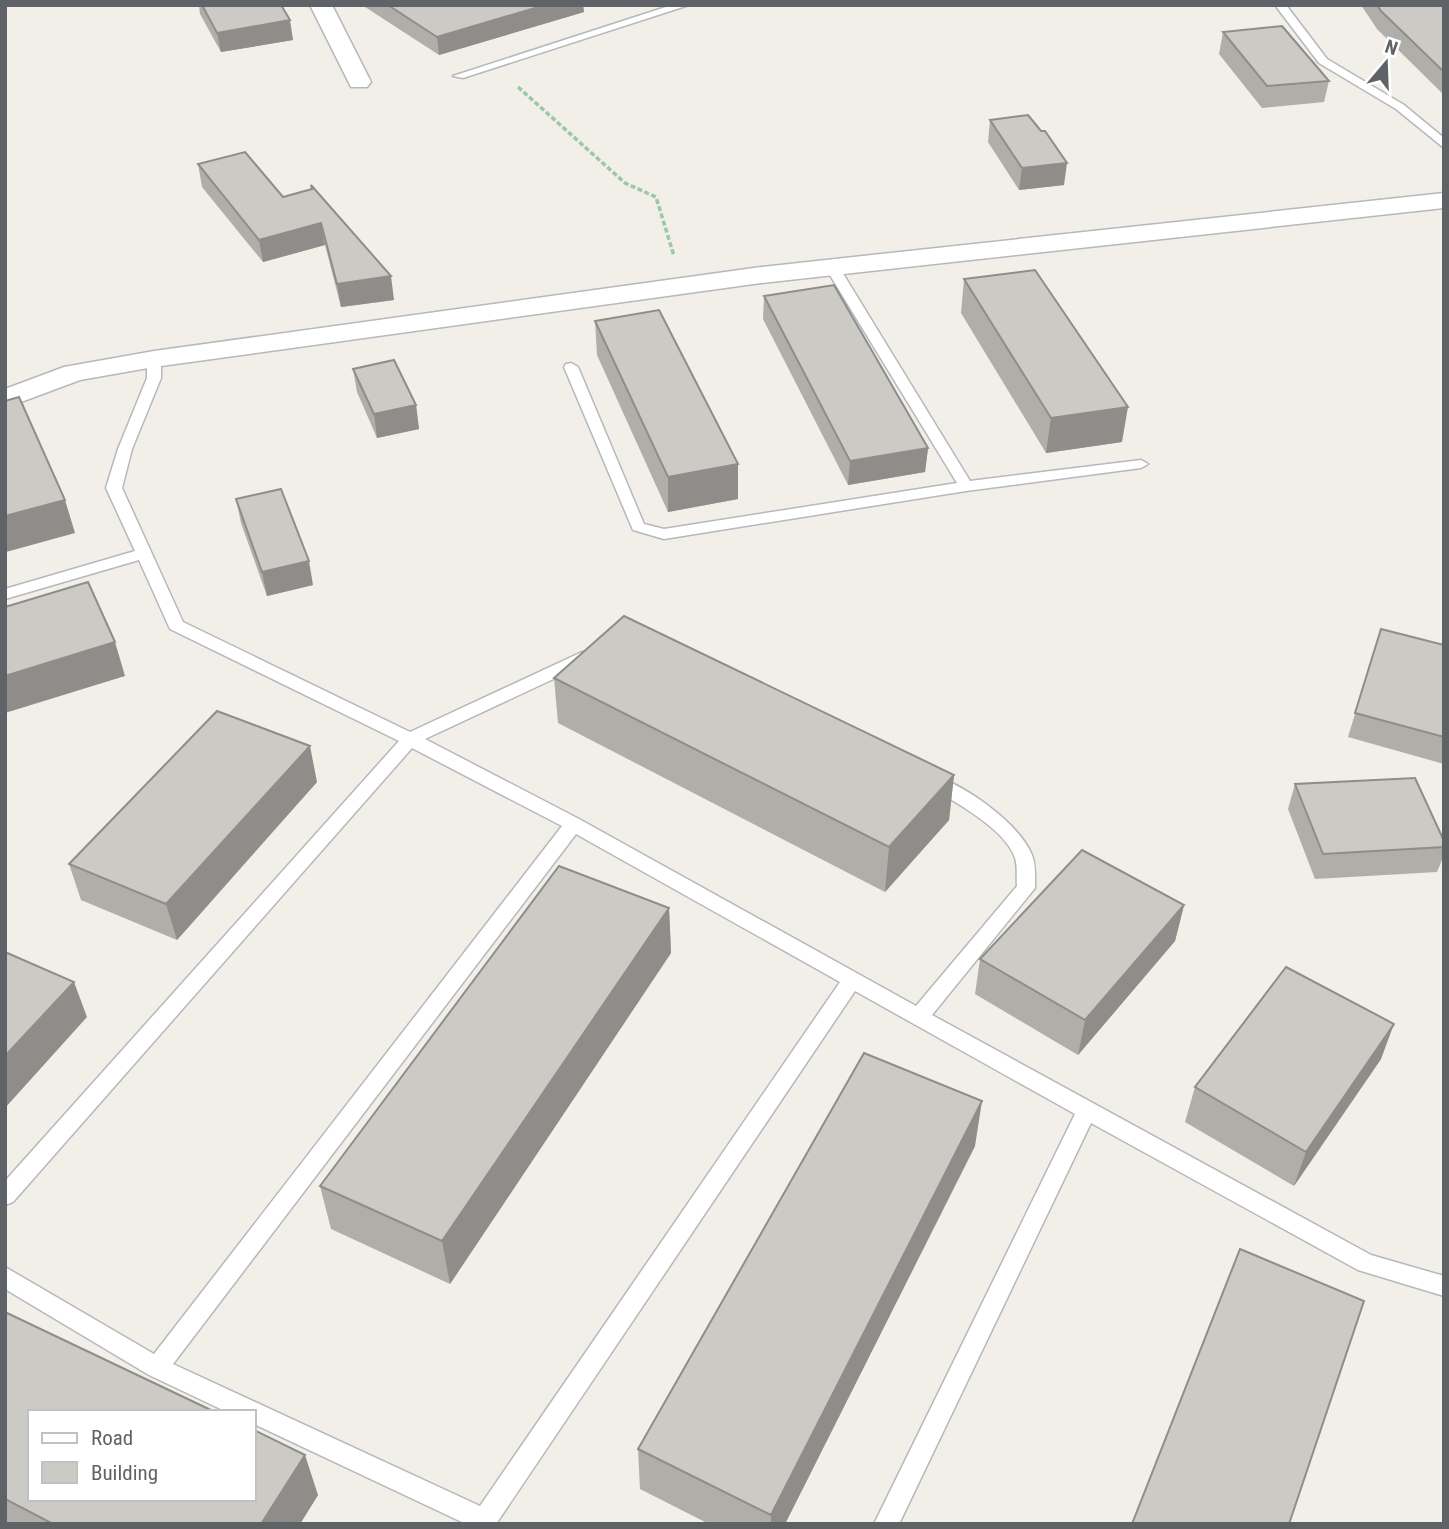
<svg xmlns="http://www.w3.org/2000/svg" width="1449" height="1529" viewBox="0 0 1449 1529" font-family="'Roboto Condensed',sans-serif">
<rect width="100%" height="100%" fill="#f1efe8"/>
<g fill="none" stroke-linecap="round" stroke-linejoin="round">
<defs>
<g id="lane">
<polygon points="672,5 689,5 463,78 453,76"/>
<polygon points="1275,5 1286,5 1327,59 1404,105 1444,138 1444,148 1396,109 1319,63"/>
<polygon points="832,263 839,267 970,481 1141,460 1148,464 1141,468 966,491 664,539 633,530 564,367 566,364 571,363 578,367 644,524 664,529 957,483 825,267"/>
<path d="M154 355 161 359V378L132 449 122 488 183 622 410 732 582 652H594L596 656 594 660 425 739 579 819 916 1006 1017 886C1016 877 1018 867 1015 858 1006 829 951 799 925 785L922 781 925 777 931 775C964 784 1019 823 1032 855 1036 865 1035 877 1035 888L932 1015 1371 1255 1444 1276V1296L1358 1270 1091 1123 899 1524H874L1075 1114 855 991 496 1524H466L254 1424V1412H227L149 1375 5 1289V1267L154 1354 562 826 412 748 13 1202 5 1205V1181L399 741 170 629 139 560 5 599V589L135 551 106 488 118 449 147 378V359ZM576 834 840 982 480 1506 173 1364Z"/>
</g>
<g id="street">
<polygon points="310,5 332,5 371,82 367,87 351,87"/>
<polygon points="1444,193 1444,208 761,283 154,367 80,380 5,408 5,389 64,367 154,351 761,267"/>
</g>
</defs>
<use href="#lane" stroke="#b5b8bc" stroke-width="3"/>
<use href="#street" stroke="#b5b8bc" stroke-width="3"/>
<polyline stroke="#9cc7a9" stroke-width="3.5" stroke-dasharray="5 2.5" stroke-linecap="butt" points="518,87 625,183 656,197 674,256"/>
<use href="#lane" fill="#fff" fill-rule="evenodd"/>
<use href="#street" fill="#fff" fill-rule="evenodd"/>
</g>
<g fill="#afaea9">
<polygon points="199,5 281,5 293,40 221,52 200,14"/>
<polygon points="362,5 583,5 584,12 439,55"/>
<polygon points="1361,5 1444,5 1444,95 1377,29"/>
<polygon points="1223,32 1329,81 1324,102 1262,108 1219,54"/>
<polygon points="990,120 1064,185 1019,190 988,142"/>
<polygon points="198,164 283,197 312,189 394,300 341,307 325,245 263,262 202,187"/>
<polygon points="964,279 1122,442 1046,453 961,313"/>
<polygon points="764,296 928,448 925,472 848,485 763,319"/>
<polygon points="595,321 738,464 738,499 668,512 597,355"/>
<polygon points="353,369 416,405 419,429 377,438 357,392"/>
<polygon points="236,499 313,585 267,596 241,523"/>
<polygon points="1381,629 1444,645 1444,764 1348,737"/>
<polygon points="554,678 954,775 949,820 885,892 558,723"/>
<polygon points="317,782 177,940 81,900 69,864"/>
<polygon points="1295,784 1444,841 1444,855 1437,872 1315,879 1288,809"/>
<polygon points="1184,905 1175,941 1078,1055 975,994 980,959"/>
<polygon points="669,908 671,953 450,1284 331,1229 320,1186"/>
<polygon points="1381,1059 1294,1186 1185,1122 1195,1087"/>
<polygon points="975,1146 785,1524 709,1524 640,1489 638,1449"/>
<polygon points="5,1315 318,1495 300,1524 5,1524"/>
</g>
<g fill="#8f8d8a">
<polygon points="545,5 583,5 584,12 439,55 437,37"/>
<polygon points="290,20 293,40 221,52 217,33"/>
<polygon points="1067,163 1064,185 1019,190 1022,168"/>
<polygon points="321,223 325,245 263,262 259,240"/>
<polygon points="391,276 394,300 341,307 337,284"/>
<polygon points="416,405 419,429 377,438 374,414"/>
<polygon points="1128,407 1122,442 1046,453 1051,418"/>
<polygon points="928,448 925,472 848,485 850,461"/>
<polygon points="738,464 738,499 668,512 668,477"/>
<polygon points="65,500 75,533 6,552 5,549 5,516"/>
<polygon points="309,561 313,585 267,596 262,572"/>
<polygon points="115,642 125,676 5,713 5,676"/>
<polygon points="310,746 317,782 177,940 166,904"/>
<polygon points="954,775 949,820 885,892 889,847"/>
<polygon points="1184,905 1175,941 1078,1055 1085,1020"/>
<polygon points="669,908 671,953 450,1284 442,1241"/>
<polygon points="74,982 87,1017 5,1108 5,1056"/>
<polygon points="1394,1024 1381,1059 1294,1186 1306,1152"/>
<polygon points="982,1101 975,1146 785,1524 771,1524 771,1515"/>
<polygon points="305,1455 318,1495 300,1524 261,1524"/>
</g>
<g fill="#cccac5" stroke="#8f8d8a" stroke-width="2">
<polygon points="202,5 281,5 290,20 217,33"/>
<polygon points="388,5 545,5 437,37"/>
<polygon points="1377,5 1444,5 1444,72 1381,11"/>
<polygon points="1282,26 1329,81 1267,86 1223,32"/>
<polygon points="1028,115 1041,131 1045,131 1067,163 1022,168 990,120"/>
<polygon points="245,152 283,197 312,189 311,185 391,276 337,284 321,223 259,240 198,164"/>
<polygon points="1035,270 1128,407 1051,418 964,279"/>
<polygon points="834,285 928,448 850,461 764,296"/>
<polygon points="659,310 738,464 668,477 595,321"/>
<polygon points="394,360 416,405 374,414 353,369"/>
<polygon points="19,397 65,500 5,516 5,401"/>
<polygon points="281,489 309,561 262,572 236,499"/>
<polygon points="88,582 115,642 5,676 5,607"/>
<polygon points="624,616 954,775 889,847 554,678"/>
<polygon points="1381,629 1444,645 1444,737 1355,713"/>
<polygon points="217,711 310,746 166,904 69,864"/>
<polygon points="1415,778 1444,841 1444,847 1323,854 1295,784"/>
<polygon points="1082,850 1184,905 1085,1020 980,959"/>
<polygon points="559,866 669,908 442,1241 320,1186"/>
<polygon points="5,952 74,982 5,1056"/>
<polygon points="1286,967 1394,1024 1306,1152 1195,1087"/>
<polygon points="864,1053 982,1101 771,1515 638,1449"/>
<polygon points="1240,1249 1364,1301 1289,1524 1132,1524"/>
<polygon points="7,1313 215,1412 30,1412 30,1499 254,1499 254,1430 305,1455 261,1524 53,1524 5,1499 5,1315"/>
</g>
<rect width="1449" height="1529" fill="none" stroke="#5f6368" stroke-width="14"/>
<rect x="28" y="1410" width="228" height="91" fill="#ffffff" stroke="#bfc1c3" stroke-width="2"/>
<rect x="42" y="1433" width="35" height="10" fill="#ffffff" stroke="#bfc1c3" stroke-width="2"/>
<text x="91" y="1445" font-size="21" fill="#5f6368">Road</text>
<rect x="42" y="1462" width="35" height="21" fill="#cccac5" stroke="#bfc1c3" stroke-width="2"/>
<text x="91" y="1480" font-size="21" fill="#5f6368">Building</text>
<g transform="translate(1386 63) rotate(19)" stroke="#ffffff" stroke-width="5" paint-order="stroke">
<path d="M0-5L12 26L0 18L-12 26Z" fill="#5f6368"/>
<text y="-10" font-size="19" font-weight="bold" text-anchor="middle" fill="#5f6368">N</text>
</g>
</svg>
